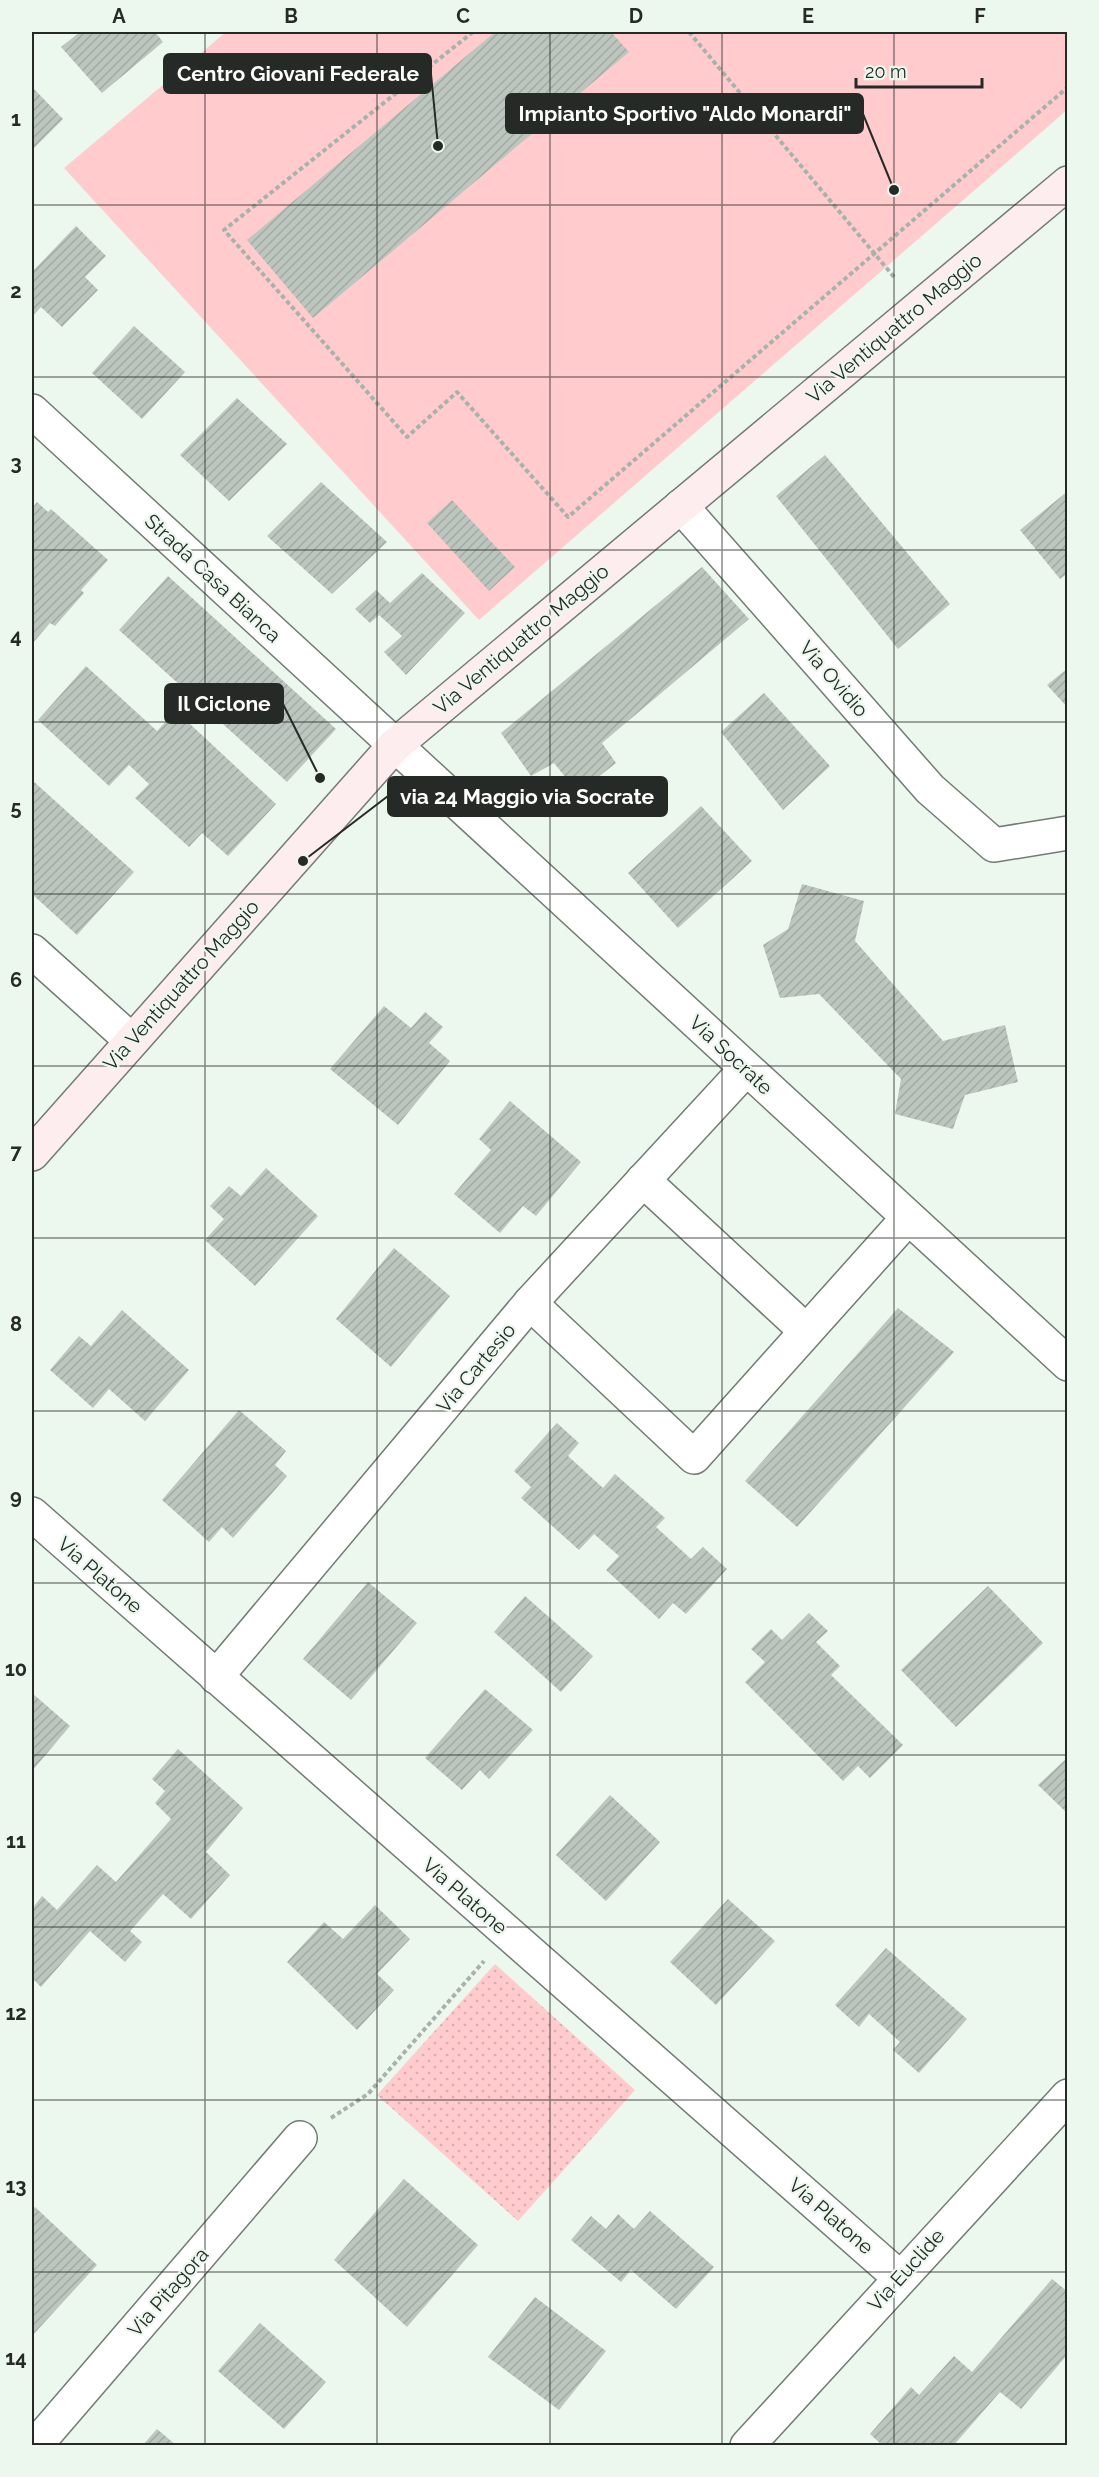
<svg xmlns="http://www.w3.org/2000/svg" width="1099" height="2477" viewBox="0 0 1099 2477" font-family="Raleway,sans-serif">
<defs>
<pattern id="grass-dots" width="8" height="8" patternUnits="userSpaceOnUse" patternTransform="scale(1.5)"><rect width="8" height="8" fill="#ffcbcd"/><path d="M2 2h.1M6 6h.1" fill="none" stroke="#daaeb0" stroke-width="1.8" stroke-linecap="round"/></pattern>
<pattern id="building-hatch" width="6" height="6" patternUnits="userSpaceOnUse" patternTransform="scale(1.5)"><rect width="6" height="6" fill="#bcc6be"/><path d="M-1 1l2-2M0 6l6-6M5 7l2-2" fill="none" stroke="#a1aaa3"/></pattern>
</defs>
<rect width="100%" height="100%" fill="#ecf7ee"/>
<polygon fill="url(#grass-dots)" points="495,1964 635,2090 518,2221 377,2095"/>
<polygon fill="#ffcbcd" points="226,32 1065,32 1067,35 1067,110 479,620 64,168"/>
<g fill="url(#building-hatch)">
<polygon points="80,32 155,32 163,42 102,93 61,47"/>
<polygon points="495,32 611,32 629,52 313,318 247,240"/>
<polygon points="32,87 63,119 32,150"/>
<polygon points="76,226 106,256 85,277 98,290 62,327 41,307 32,317 32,272"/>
<polygon points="134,326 185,372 142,419 92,373"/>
<polygon points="237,398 287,444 229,501 180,455"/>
<polygon points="825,455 950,604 898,649 776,496"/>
<polygon points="321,482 387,542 332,594 267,536"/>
<polygon points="1068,491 1068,573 1060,579 1020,530"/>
<polygon points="452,500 515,567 489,591 427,523"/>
<polygon points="37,502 48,512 51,509 108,560 81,590 84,593 55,626 50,623 32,644 32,508"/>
<polygon points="702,567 749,619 602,743 616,763 578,793 554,763 531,776 501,733"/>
<polygon points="422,573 465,613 406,675 384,652 402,636 379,615 370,623 355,609 376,590 390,603"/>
<polygon points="168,576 336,729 287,782 119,630"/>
<polygon points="86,666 157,731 176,711 276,804 228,856 202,833 189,847 135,798 149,784 129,765 109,786 38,720"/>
<polygon points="1068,668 1068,708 1047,685"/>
<polygon points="764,693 830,766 783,810 721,732"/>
<polygon points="32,780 134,872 77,935 32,894"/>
<polygon points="701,806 752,861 678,928 628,873"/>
<polygon points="802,884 864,901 855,941 943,1041 1005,1025 1018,1082 965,1095 953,1129 895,1114 901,1079 819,994 780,998 763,945 788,929"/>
<polygon points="384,1006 411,1028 425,1012 443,1027 429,1043 450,1061 398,1125 330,1069"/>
<polygon points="510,1101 581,1162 536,1216 523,1206 500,1233 454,1194 491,1150 479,1139"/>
<polygon points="266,1168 318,1216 255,1286 205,1240 224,1219 210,1206 229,1186 241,1196"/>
<polygon points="394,1248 450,1296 391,1367 336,1319"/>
<polygon points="898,1308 954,1352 797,1527 745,1481"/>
<polygon points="122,1310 189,1370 145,1421 109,1389 93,1408 50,1370 79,1336 91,1346"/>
<polygon points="239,1410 286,1451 275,1465 287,1476 233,1538 222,1527 209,1542 162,1500"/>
<polygon points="557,1423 579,1443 568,1456 603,1488 615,1474 665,1518 656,1527 691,1559 703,1547 727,1569 686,1614 673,1603 659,1619 606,1570 619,1556 594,1534 579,1550 521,1498 531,1487 514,1471"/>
<polygon points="368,1582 417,1623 351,1700 303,1659"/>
<polygon points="988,1586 1043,1643 956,1727 901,1670"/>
<polygon points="525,1596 593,1656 561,1692 494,1632"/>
<polygon points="809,1613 828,1631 816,1642 840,1666 831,1675 903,1745 870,1778 858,1766 843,1781 745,1682 765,1662 751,1649 771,1629 782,1640"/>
<polygon points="485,1689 533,1730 489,1779 480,1770 462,1790 425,1758"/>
<polygon points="32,1693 70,1726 32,1771"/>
<polygon points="178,1749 243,1808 206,1852 230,1875 191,1919 163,1894 130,1931 142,1942 125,1962 90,1931 41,1987 32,1978 32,1909 42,1896 57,1910 97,1865 116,1882 171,1819 155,1803 165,1791 152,1779"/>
<polygon points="1068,1757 1068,1814 1038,1785"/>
<polygon points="610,1795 660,1842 606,1901 556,1855"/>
<polygon points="728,1899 775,1941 716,2005 670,1962"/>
<polygon points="375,1905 410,1939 377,1974 394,1990 357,2030 287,1962 324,1922 343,1939"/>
<polygon points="886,1948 967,2019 919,2073 893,2050 900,2042 869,2014 859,2027 835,2005"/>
<polygon points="404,2179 478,2245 407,2327 334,2260"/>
<polygon points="35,2207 97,2265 32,2336 32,2211"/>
<polygon points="650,2211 714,2267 676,2309 631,2270 621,2282 571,2240 591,2216 606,2229 618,2214 634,2229"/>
<polygon points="1052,2279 1068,2292 1068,2354 1021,2409 1000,2392 953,2446 883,2446 870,2434 911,2387 919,2395 954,2356 972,2372"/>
<polygon points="535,2297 606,2351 559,2410 488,2357"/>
<polygon points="260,2323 326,2382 284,2429 218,2371"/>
<polygon points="157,2429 177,2446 142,2446"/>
</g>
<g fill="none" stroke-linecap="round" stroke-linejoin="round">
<defs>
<g id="street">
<polyline points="32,411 1068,1364"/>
<polyline points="681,506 930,789 994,845 1068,833"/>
<polyline points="32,951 132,1041"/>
<polyline points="643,1180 806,1331"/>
<polyline points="530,1303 694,1457 908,1218"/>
<polyline points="32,1514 899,2277"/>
<polyline points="216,1677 530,1303 746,1069"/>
<polyline points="35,2446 300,2138"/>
<polyline points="747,2446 1068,2096"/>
</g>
<polyline id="secondary" points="32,1154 394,746 1068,183"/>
</defs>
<use href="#street" stroke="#727b74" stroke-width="36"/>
<use href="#secondary" stroke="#727b74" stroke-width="36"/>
<g stroke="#a9b2aa" stroke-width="4" stroke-dasharray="4.5 3" stroke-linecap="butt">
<polyline points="473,32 224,230 407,437 457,392 568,517 1068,87"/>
<polyline points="689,32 894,277"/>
<polyline points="331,2118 368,2094 484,1961"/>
</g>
<use href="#street" stroke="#fff" stroke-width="33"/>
<use href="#secondary" stroke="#feedee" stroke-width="33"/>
</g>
<path fill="none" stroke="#252a26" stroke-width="1.5" stroke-opacity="0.55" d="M205 32V2446M377 32V2446M550 32V2446M722 32V2446M894 32V2446M32 205H1068M32 377H1068M32 550H1068M32 722H1068M32 894H1068M32 1066H1068M32 1238H1068M32 1411H1068M32 1583H1068M32 1755H1068M32 1927H1068M32 2100H1068M32 2272H1068"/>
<g text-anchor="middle" stroke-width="4.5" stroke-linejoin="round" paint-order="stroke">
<g font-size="20" fill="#252a26" stroke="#ecf7ee">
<text transform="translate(894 328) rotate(-40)" y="7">Via Ventiquattro Maggio</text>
<text transform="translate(213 578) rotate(43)" y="7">Strada Casa Bianca</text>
<text transform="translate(521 639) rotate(-40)" y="7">Via Ventiquattro Maggio</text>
<text transform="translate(834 679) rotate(49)" y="7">Via Ovidio</text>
<text transform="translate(181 985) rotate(-48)" y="7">Via Ventiquattro Maggio</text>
<text transform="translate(731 1055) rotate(43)" y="7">Via Socrate</text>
<text transform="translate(476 1368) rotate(-50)" y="7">Via Cartesio</text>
<text transform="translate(100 1575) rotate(41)" y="7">Via Platone</text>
<text transform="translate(465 1896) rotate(41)" y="7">Via Platone</text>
<text transform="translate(831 2216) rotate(41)" y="7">Via Platone</text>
<text transform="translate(906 2270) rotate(-48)" y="7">Via Euclide</text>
<text transform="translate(168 2292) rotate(-49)" y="7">Via Pitagora</text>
</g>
</g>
<path fill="none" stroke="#252a26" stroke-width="2" d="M438 146L431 74M894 190L863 114M320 778L283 704M303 861L388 796"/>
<g fill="#252a26" stroke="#ecf7ee" stroke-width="2">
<circle cx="438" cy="146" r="6"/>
<circle cx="894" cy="190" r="6"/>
<circle cx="320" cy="778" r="6"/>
<circle cx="303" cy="861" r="6"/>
</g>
<g fill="#252a26" stroke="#252a26" stroke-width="2">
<rect x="164" y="54" width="267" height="39" rx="6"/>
<rect x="506" y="94" width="357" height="39" rx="6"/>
<rect x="165" y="684" width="118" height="39" rx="6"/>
<rect x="388" y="777" width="279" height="39" rx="6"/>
</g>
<g font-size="21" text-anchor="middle" font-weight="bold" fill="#fff">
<text x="298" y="81">Centro Giovani Federale</text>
<text x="685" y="121">Impianto Sportivo "Aldo Monardi"</text>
<text x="224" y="711">Il Ciclone</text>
<text x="527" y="804">via 24 Maggio via Socrate</text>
</g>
<rect width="1099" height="2477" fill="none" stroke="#ecf7ee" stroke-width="66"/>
<path d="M856 78v9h126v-9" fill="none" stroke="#252a26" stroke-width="3"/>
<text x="865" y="78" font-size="18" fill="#252a26" stroke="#ecf7ee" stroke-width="4.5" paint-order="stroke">20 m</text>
<rect x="33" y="33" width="1033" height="2411" fill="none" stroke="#252a26" stroke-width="2"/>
<g font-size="20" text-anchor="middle" font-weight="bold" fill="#252a26">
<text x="119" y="23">A</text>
<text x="291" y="23">B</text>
<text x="463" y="23">C</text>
<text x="636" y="23">D</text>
<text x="808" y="23">E</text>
<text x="980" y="23">F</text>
<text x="16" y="126">1</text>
<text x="16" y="298">2</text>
<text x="16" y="470">3</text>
<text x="16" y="643">4</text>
<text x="16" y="815">5</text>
<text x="16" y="987">6</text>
<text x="16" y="1159">7</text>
<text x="16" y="1331">8</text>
<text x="16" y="1504">9</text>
<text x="16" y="1676">10</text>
<text x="16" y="1848">11</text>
<text x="16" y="2020">12</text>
<text x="16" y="2193">13</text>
<text x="16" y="2365">14</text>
</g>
</svg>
